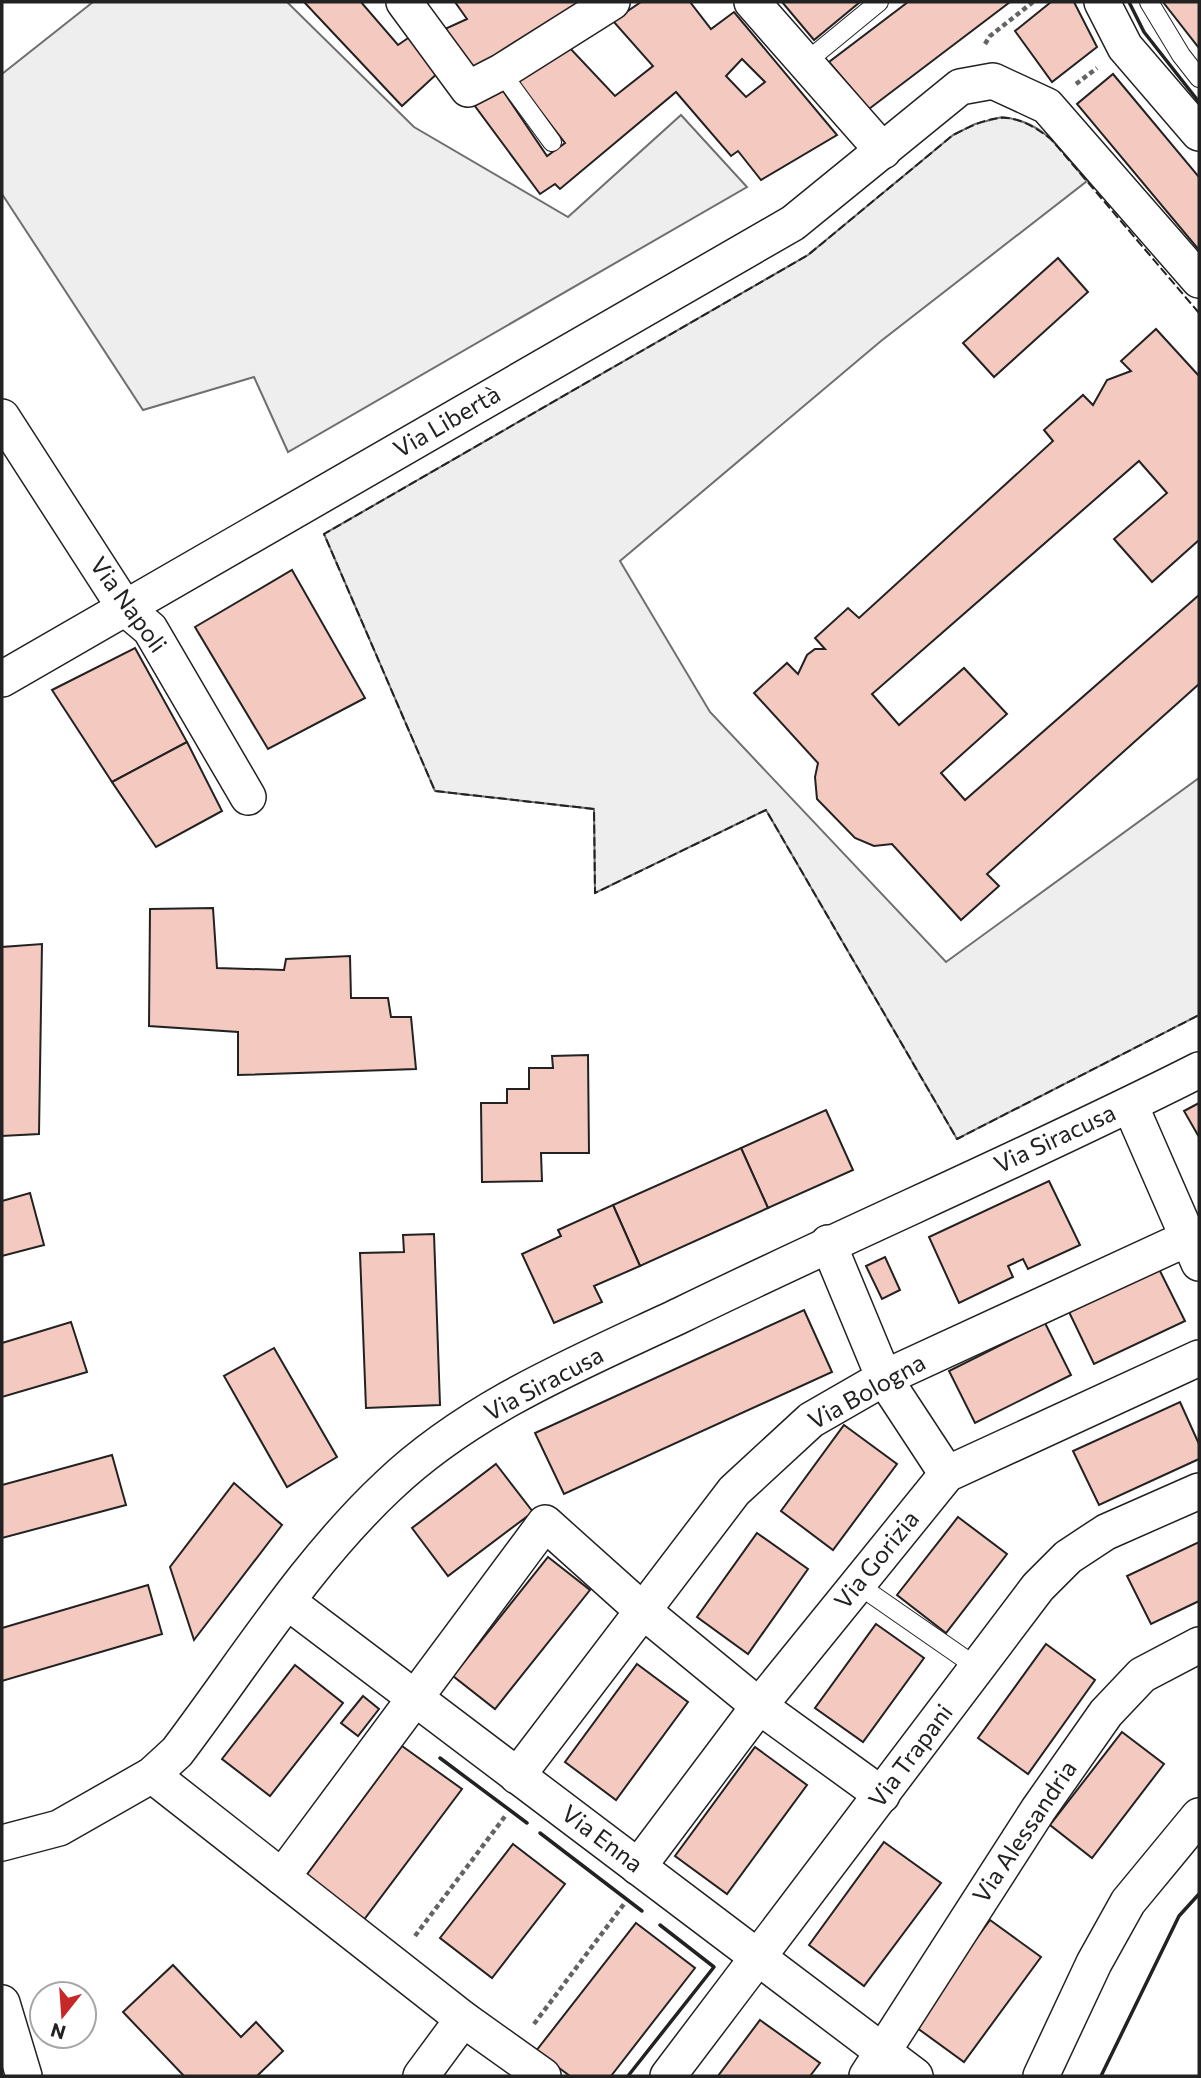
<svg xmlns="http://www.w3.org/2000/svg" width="1201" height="2078" viewBox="0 0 1201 2078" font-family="Commissioner,sans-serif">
<rect width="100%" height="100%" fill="#fff"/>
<g fill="#eee" stroke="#6f6f6f" stroke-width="2">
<polygon points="93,2 287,2 414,127 568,217 681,115 747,187 288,452 254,377 143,410 2,194 2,74"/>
<path d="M1002 117C1046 122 1059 149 1087 181L881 341 620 561 710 712 946 962 1199 778V1015L957 1139 766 810 595 893 594 809 435 791 324 534 808 255 953 135 975 124Z"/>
</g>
<g fill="#f3c9c0" stroke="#222" stroke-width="2" fill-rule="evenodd">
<polygon points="304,2 361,2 398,45 411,36 440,71 402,106"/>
<polygon points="455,2 584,2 470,72 436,33 467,19"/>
<path d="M641 2H690L711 29 734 12 837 135 761 180 738 151 731 156 676 92 560 189 555 184 540 194 469 98 497 82 547 156 565 143 515 78 568 46 615 96 653 66 613 21ZM742 59 765 82 746 97 726 76Z"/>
<polygon points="782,2 860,2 814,40"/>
<polygon points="908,2 1010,2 869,109 829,62"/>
<polygon points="1051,2 1074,2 1097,47 1052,82 1015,31"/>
<polygon points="1163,2 1199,2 1199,48"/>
<polygon points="1113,74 1199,177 1199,250 1077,104"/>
<polygon points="1058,258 1088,292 994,377 963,343"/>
<polygon points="1156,329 1199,376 1199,540 1152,582 1114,539 1167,493 1139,461 872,694 899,725 964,668 1007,714 941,773 965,800 1199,595 1199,684 987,874 999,886 961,920 892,844 874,846 855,838 817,799 815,777 818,763 754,693 787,663 798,674 807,655 815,649 825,649 815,638 848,608 859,618 1053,441 1044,430 1083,395 1093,405 1107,380 1131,371 1121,361"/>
<polygon points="292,570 365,698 268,749 195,627"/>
<polygon points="135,648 187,742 112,782 52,690"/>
<polygon points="187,742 222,811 156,847 112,782"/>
<polygon points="213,908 217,968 284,970 286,959 350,956 351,998 388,998 391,1017 411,1017 416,1069 238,1075 238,1032 149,1026 150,909"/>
<polygon points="42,944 39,1134 2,1136 2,947"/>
<polygon points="588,1055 589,1153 541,1153 542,1181 482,1182 481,1103 507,1103 507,1089 529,1089 529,1068 553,1068 552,1056"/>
<polygon points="1199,1103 1199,1137 1184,1111"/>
<polygon points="826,1110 853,1170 768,1208 741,1148"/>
<polygon points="741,1148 768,1208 640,1266 613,1205"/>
<polygon points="1049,1181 1080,1245 1028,1269 1023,1259 1008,1266 1013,1277 959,1303 929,1237"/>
<polygon points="30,1193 44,1245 2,1256 2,1201"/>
<polygon points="613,1205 640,1266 594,1286 602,1302 554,1323 522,1254 561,1236 558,1230"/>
<polygon points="434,1234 440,1405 366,1408 360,1253 404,1252 403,1235"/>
<polygon points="885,1257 900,1290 882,1299 866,1266"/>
<polygon points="1159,1269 1185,1321 1094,1364 1069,1312"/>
<polygon points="804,1310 832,1372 564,1494 535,1433"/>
<polygon points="71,1322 87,1372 2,1397 2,1343"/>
<polygon points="1045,1323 1071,1375 975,1423 949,1371"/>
<polygon points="274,1348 337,1457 287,1487 224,1376"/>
<polygon points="1180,1402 1199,1444 1199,1459 1099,1505 1073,1451"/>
<polygon points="844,1425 897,1464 833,1550 781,1511"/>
<polygon points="112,1455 126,1505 2,1538 2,1485"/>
<polygon points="496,1464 533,1512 448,1576 412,1528"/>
<polygon points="234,1483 282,1525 194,1640 170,1567"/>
<polygon points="958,1517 1007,1554 946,1633 897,1595"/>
<polygon points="757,1533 808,1569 748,1654 697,1617"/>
<polygon points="1199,1542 1199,1601 1151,1624 1127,1576"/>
<polygon points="548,1557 590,1590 495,1709 453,1676"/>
<polygon points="148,1585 162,1634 2,1681 2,1628"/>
<polygon points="876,1624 924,1658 863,1742 815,1708"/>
<polygon points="1046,1644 1095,1680 1028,1774 978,1738"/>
<polygon points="637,1664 688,1702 616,1800 565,1762"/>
<polygon points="295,1665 343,1703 270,1796 222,1759"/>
<polygon points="363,1696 379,1709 358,1736 341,1723"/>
<polygon points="1122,1732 1164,1764 1092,1858 1050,1825"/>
<polygon points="402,1746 462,1789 363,1921 305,1877"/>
<polygon points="755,1747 807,1785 727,1894 675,1856"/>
<polygon points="884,1842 941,1883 864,1986 809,1945"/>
<polygon points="513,1844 565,1884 492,1978 440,1938"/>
<polygon points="990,1920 1041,1957 964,2062 913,2025"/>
<polygon points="636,1923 695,1968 611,2076 570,2076 536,2051"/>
<polygon points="173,1965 241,2037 256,2022 283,2051 257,2076 184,2076 123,2012"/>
<polygon points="760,2020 820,2063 810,2076 718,2076"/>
</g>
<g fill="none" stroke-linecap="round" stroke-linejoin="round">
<defs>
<g id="lane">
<polyline points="1149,2 1181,55 1199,78"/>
<polyline points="806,62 879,2"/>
<polyline points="501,72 552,142"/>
<polyline points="857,1584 978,1668"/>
</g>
<g id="street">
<polyline points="404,2 468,89 501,72 612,2"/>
<polyline points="752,2 883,151"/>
<polyline points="1102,2 1125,47 1199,133"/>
<polyline points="2,417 125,608 150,629 248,797"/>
<polyline points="2,679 793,223 960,87 993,81 1047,106 1199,280"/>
<polyline points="1130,1105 1199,1263"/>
<polyline points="828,1243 884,1378 947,1474"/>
<polyline points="288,1602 915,2076"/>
<polyline points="152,1775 463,2019 543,2076"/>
<polyline points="517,1776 734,1491 811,1420 884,1378 1188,1238"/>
<path d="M2 1843 59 1828 152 1775 177 1752C245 1662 306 1563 388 1486 471 1407 579 1363 681 1315 853 1231 1029 1156 1199 1070"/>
<polyline points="638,1867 759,1706 947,1474 1199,1358"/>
<polyline points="282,1877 545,1523 642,1610 759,1706 882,1795"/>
<polyline points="2,2003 24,2076"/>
<polyline points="421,2076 463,2019"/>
<polyline points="668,2076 1038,1587 1068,1557 1106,1532 1199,1491"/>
<polyline points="867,2076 1038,1810 1106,1713 1142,1675 1199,1645"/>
<polyline points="1041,2076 1094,1963 1128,1902 1199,1816"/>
</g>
</defs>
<use href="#lane" stroke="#222" stroke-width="20"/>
<use href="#street" stroke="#222" stroke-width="38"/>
<g stroke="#646464" stroke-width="4.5" stroke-dasharray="5 3.5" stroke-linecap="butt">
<polyline points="985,44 990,36 1033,2"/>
<polyline points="1076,84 1097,68"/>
<polyline points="415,1936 506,1815"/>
<polyline points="534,2024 624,1904 626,1906"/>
</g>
<use href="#lane" stroke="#fff" stroke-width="18"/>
<use href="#street" stroke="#fff" stroke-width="35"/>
<path stroke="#222" stroke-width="2" stroke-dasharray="9 3.5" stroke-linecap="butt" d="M1199 313 1051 139C1012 110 996 113 953 135L808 255 324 534 435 791 594 809 595 893 766 810 957 1139 1199 1015"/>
<g stroke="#222" stroke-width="3.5">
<polyline points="1129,2 1144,32 1199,102"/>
<polyline points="440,1758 527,1823"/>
<polyline points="540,1833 642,1911"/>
<polyline points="628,2076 714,1967 660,1925"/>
<polyline points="1101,2076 1179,1916 1199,1894"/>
</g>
</g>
<g text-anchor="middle" stroke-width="5" stroke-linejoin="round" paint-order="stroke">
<g font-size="24" fill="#222" stroke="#fff">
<text transform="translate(447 422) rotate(-30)" y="8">Via Libertà</text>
<text transform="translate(128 605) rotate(54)" y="8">Via Napoli</text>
<text transform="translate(1055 1139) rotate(-25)" y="8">Via Siracusa</text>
<text transform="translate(544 1384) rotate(-28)" y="8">Via Siracusa</text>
<text transform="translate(867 1392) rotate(-29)" y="8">Via Bologna</text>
<text transform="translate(877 1560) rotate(-51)" y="8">Via Gorizia</text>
<text transform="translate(911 1756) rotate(-53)" y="8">Via Trapani</text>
<text transform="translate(1025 1832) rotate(-56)" y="8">Via Alessandria</text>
<text transform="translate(602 1839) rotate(37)" y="8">Via Enna</text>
</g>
</g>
<rect width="1201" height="2078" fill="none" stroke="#222222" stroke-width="7"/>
<g transform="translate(63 2015) rotate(197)"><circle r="33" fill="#ffffff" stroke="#a7a7a7" stroke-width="2"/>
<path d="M0-5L12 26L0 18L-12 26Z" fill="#c62828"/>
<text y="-10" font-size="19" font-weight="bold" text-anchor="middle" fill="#222222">N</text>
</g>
</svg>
